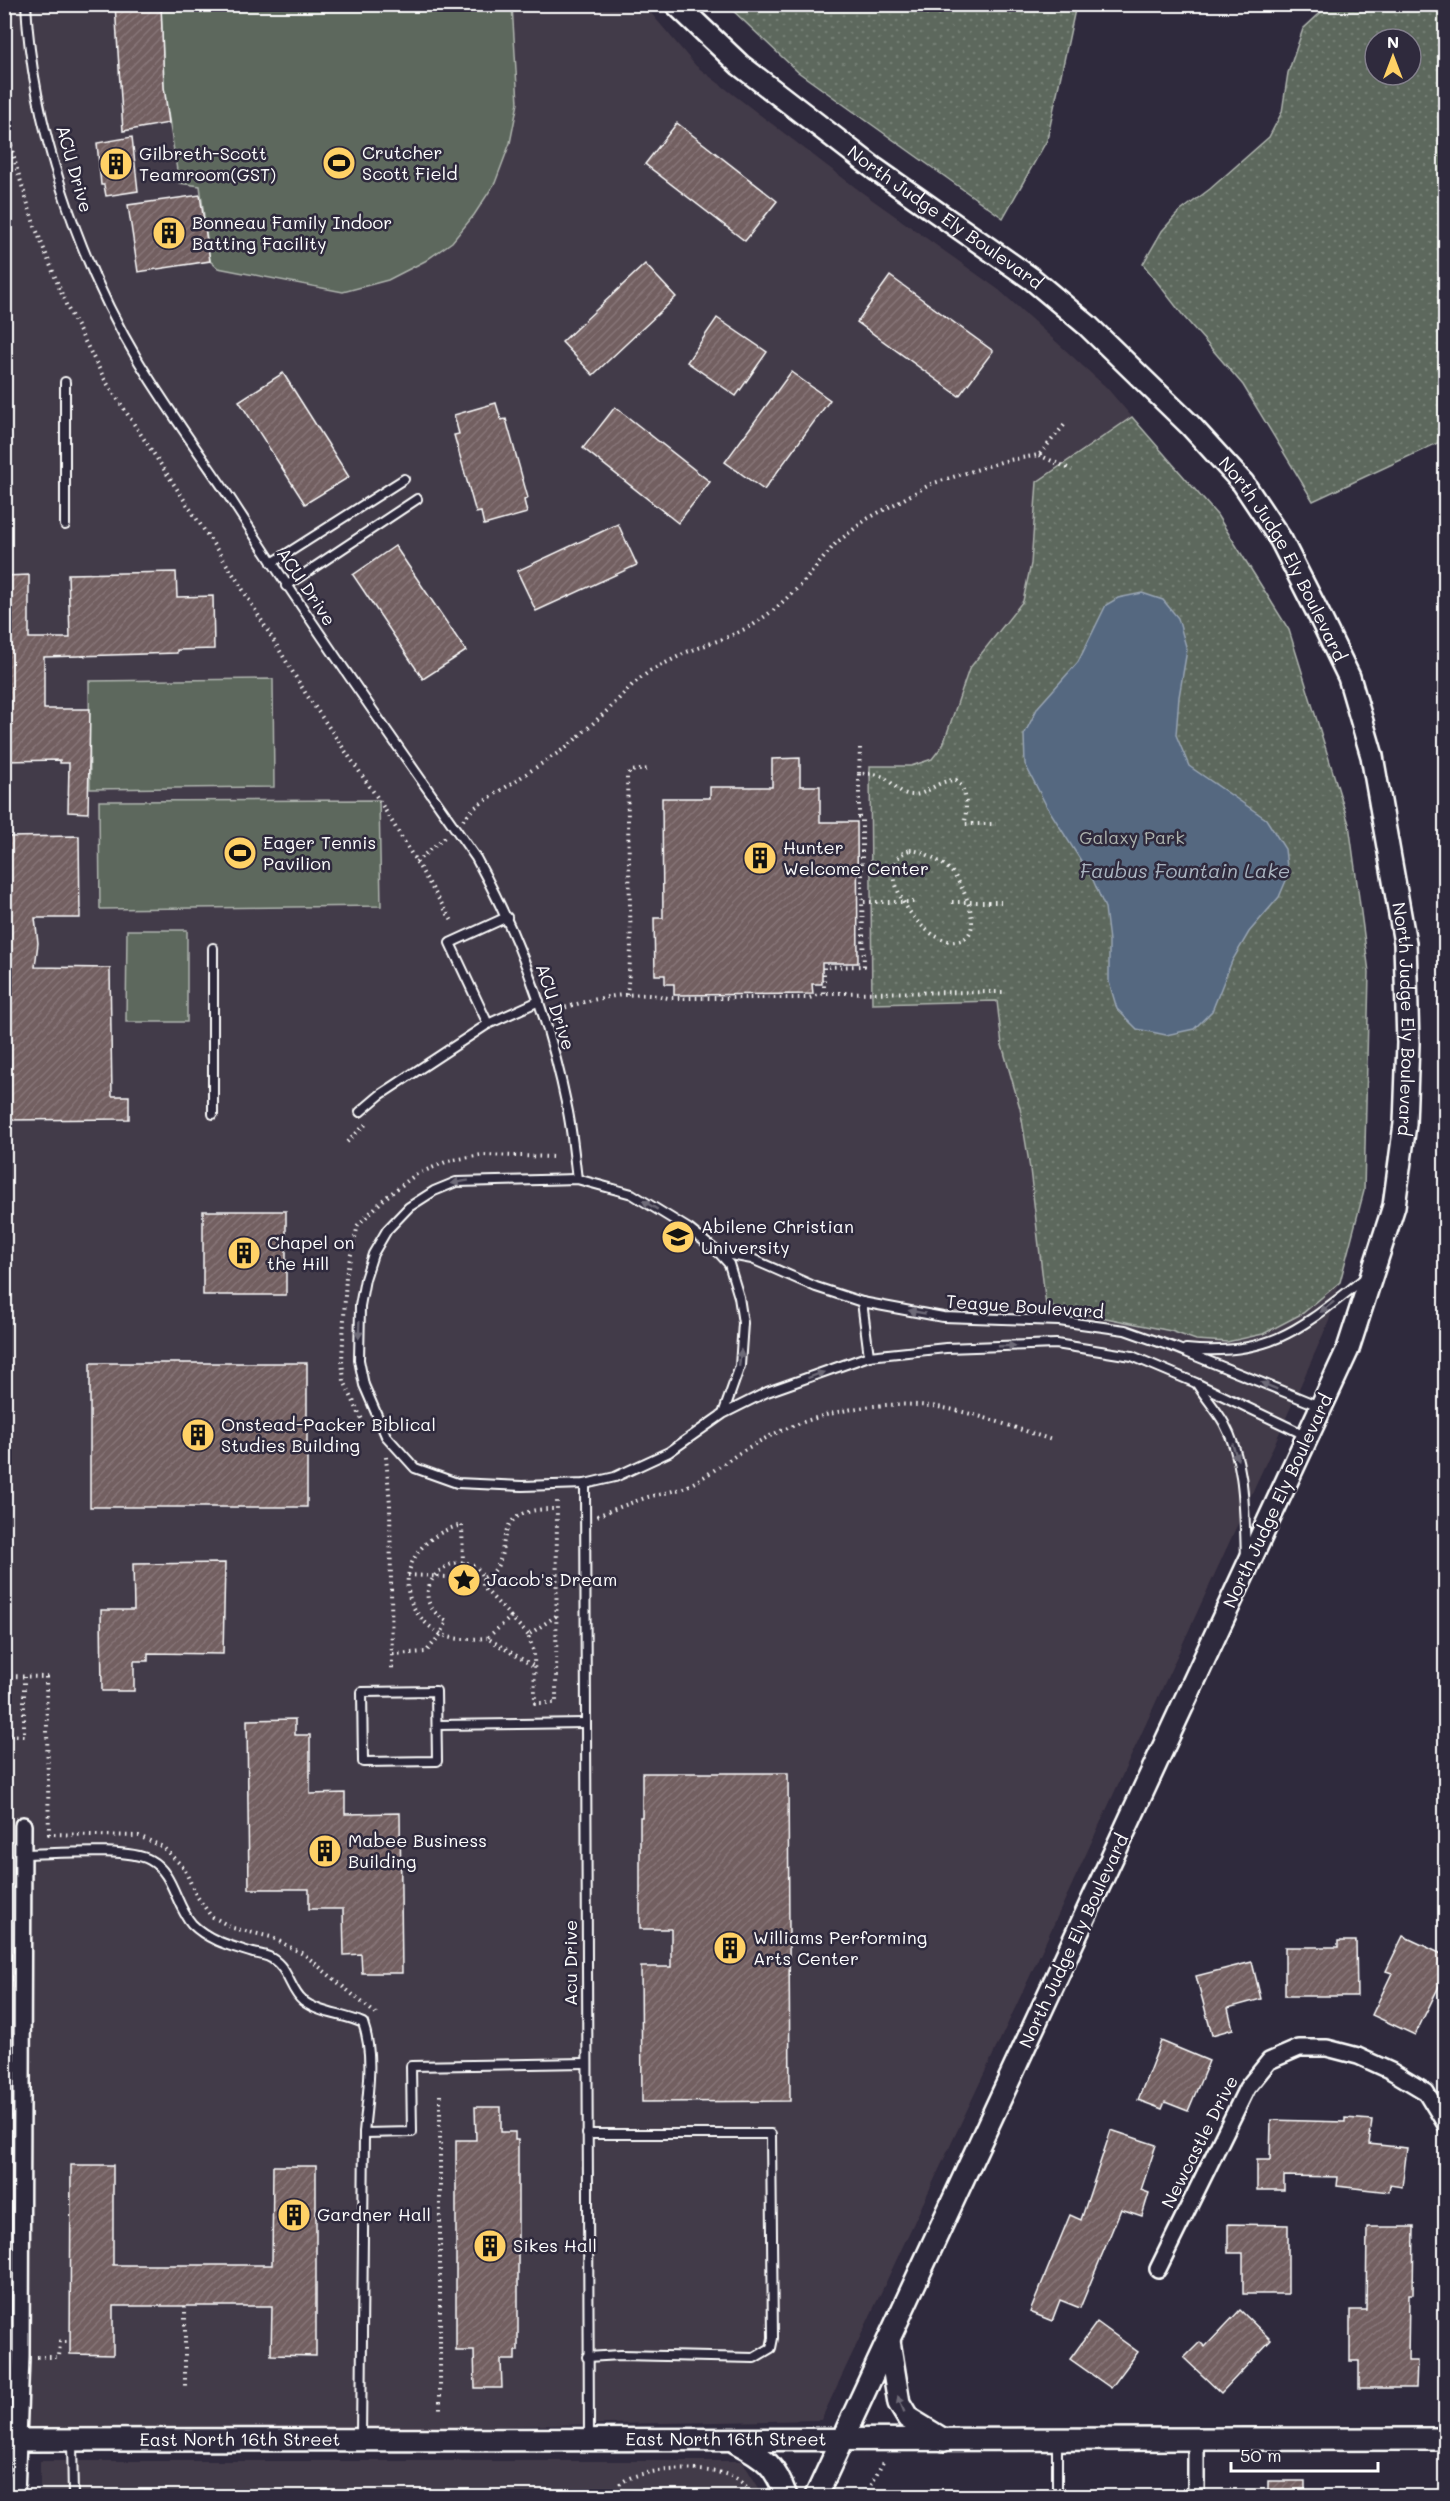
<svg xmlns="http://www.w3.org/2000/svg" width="1450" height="2501" viewBox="0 0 1450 2501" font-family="Mali,sans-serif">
<defs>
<pattern id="grass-dots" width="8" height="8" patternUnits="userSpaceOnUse" patternTransform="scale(1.5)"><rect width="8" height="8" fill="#5d685d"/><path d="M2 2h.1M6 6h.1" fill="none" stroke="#757f75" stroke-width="1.8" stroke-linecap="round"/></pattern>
<pattern id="building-hatch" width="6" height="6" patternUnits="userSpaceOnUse" patternTransform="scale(1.5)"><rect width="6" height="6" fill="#725e60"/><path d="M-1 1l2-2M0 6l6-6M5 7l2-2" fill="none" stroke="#877678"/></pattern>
</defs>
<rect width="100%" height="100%" fill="#2f2a3d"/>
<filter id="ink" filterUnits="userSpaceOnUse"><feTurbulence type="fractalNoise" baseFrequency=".0167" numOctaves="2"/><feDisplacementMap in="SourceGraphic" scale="12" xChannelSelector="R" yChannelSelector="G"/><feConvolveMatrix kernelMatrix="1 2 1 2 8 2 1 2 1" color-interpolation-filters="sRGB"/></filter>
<g filter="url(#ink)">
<g fill="#433a48">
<polygon points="5,5 644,5 696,66 860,191 999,290 1106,387 1217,515 1289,630 1349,824 1369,972 1364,1191 1329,1321 1274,1445 1024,1989 821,2420 455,2427 5,2427"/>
<polygon points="40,2461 742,2461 764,2496 40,2496"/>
</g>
<g fill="url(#grass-dots)" stroke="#aeb4ae" stroke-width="1.5" fill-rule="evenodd">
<polygon points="727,5 1076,5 1047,140 1003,218 798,72"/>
<path d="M1329 5H1445L1446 439 1313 501 1243 385 1185 318 1143 264 1162 231 1178 213 1210 189 1269 137 1282 112 1288 73 1303 29ZM1375 39H1411V75H1375Z"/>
<polygon points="1132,417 1217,515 1289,630 1349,824 1369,972 1364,1191 1340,1282 1303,1313 1263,1334 1227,1342 1196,1340 1171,1331 1046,1306 1030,1169 1020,1108 1002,1045 997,1001 872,1004 870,766 911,766 932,759 943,745 969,669 1023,601 1031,564 1037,482"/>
</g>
<g fill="#5d685d" stroke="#aeb4ae" stroke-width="1.5">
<polygon points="161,5 512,5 518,103 510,143 495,183 474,215 452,242 425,261 388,280 343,292 218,268 210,261 200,186 179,183 164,87"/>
<polygon points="273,679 274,787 90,789 89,681"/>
<polygon points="379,800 381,906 100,909 99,801"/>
<polygon points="127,930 187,930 187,1022 126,1022"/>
</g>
<polygon fill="#546880" stroke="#98a4b3" stroke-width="1.5" points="1142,593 1163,600 1178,618 1187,650 1179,697 1176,735 1189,766 1266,819 1285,849 1288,876 1279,897 1249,932 1232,961 1212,1011 1194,1029 1166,1035 1137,1029 1117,1009 1109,982 1109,941 1105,908 1093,880 1046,805 1025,764 1024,735 1038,707 1078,662 1106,605 1118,598"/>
<g fill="url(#building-hatch)" stroke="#fff" stroke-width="1.5">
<polygon points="115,4 161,4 164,87 169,123 123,131"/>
<polygon points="677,123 777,201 745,241 645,164"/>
<polygon points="132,137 138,191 106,196 104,185 101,185 97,143"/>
<polygon points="200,195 210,261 138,272 128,205"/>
<polygon points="645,264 676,297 593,375 562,342"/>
<polygon points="890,276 993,351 959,396 857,322"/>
<polygon points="717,318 767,352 736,396 687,362"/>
<polygon points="791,372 830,400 764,490 725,462"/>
<polygon points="283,373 349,477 305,504 239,401"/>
<polygon points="496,403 501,420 506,419 528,498 524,500 527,513 484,525 481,512 476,513 454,435 459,434 454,415"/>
<polygon points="615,407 710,482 678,523 583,448"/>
<polygon points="618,524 637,565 536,611 517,571"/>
<polygon points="395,546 466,651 423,679 353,575"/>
<polygon points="176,572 177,597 213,596 214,649 177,650 177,653 44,657 44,709 90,709 88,813 68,812 69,763 60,763 60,760 4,761 4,576 29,575 29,638 70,638 68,574"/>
<polygon points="800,758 800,786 820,786 820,822 857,822 858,963 822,963 822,984 812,984 813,994 674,995 674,984 665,984 665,975 655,975 654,918 663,918 662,798 710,798 710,787 772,787 772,759"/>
<polygon points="79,836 80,918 35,918 38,943 35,967 110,968 112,1096 129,1096 129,1119 4,1120 4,837"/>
<rect x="203" y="1211" width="83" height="84"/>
<rect x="90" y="1363" width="217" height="144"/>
<polygon points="225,1563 223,1654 148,1653 148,1661 134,1661 134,1691 102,1691 101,1610 134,1610 133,1564"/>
<polygon points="295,1719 295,1735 310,1735 310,1794 345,1793 345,1814 400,1813 402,1973 362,1973 361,1954 344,1955 343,1909 309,1909 309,1889 249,1889 247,1720"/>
<polygon points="642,1773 788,1773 790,2101 642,2102 641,1967 671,1967 671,1929 640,1929 640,1817 642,1817"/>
<polygon points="1403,1936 1446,1956 1446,1972 1415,2035 1372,2015 1392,1973 1386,1971"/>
<polygon points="1338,1941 1356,1941 1357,1996 1285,1996 1285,1947 1338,1947"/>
<polygon points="1252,1962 1261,1999 1228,2008 1233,2029 1212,2035 1196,1976"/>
<polygon points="1161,2041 1209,2061 1188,2111 1165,2102 1162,2109 1138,2100"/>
<polygon points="475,2107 501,2107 501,2132 515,2132 515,2140 518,2140 518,2351 515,2351 515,2360 501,2360 502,2388 475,2388 474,2351 456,2351 456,2140 476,2140"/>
<polygon points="1345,2118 1372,2120 1369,2144 1407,2148 1402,2187 1390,2185 1389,2192 1337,2186 1338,2177 1284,2176 1284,2190 1257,2190 1257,2160 1270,2160 1271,2120 1345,2122"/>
<polygon points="1111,2130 1156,2145 1141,2190 1149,2193 1142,2216 1121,2209 1080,2308 1060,2300 1052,2321 1030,2312 1070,2215 1081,2220"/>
<polygon points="71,2165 113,2165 113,2265 272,2265 273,2166 316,2166 316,2356 271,2355 272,2306 113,2306 113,2355 70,2354"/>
<polygon points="1228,2224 1288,2225 1288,2294 1243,2294 1243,2253 1228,2253"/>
<polygon points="1367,2227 1414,2227 1413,2294 1409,2294 1408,2361 1417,2361 1416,2388 1359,2388 1359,2361 1350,2361 1350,2310 1366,2310"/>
<polygon points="1240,2310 1271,2340 1221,2393 1184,2358 1200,2342 1205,2347"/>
<polygon points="1097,2322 1138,2352 1111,2388 1070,2359"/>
<rect x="1268" y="2481" width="37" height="15"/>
</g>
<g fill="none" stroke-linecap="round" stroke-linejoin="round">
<defs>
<g id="lane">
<path d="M26 4C32 124 78 260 139 362 168 410 201 455 232 501 310 622 393 740 476 858 519 936 549 1019 567 1107 572 1130 574 1155 577 1179"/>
<polyline points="65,525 65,382"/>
<polyline points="272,563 404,479"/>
<polyline points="286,586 417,499"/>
<polyline points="213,948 213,1114"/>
<polyline points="488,1024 450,943 507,917"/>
<polyline points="360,1112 380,1095 488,1024 539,1001"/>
<polyline points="720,1253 752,1259 816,1287 862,1302 943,1317 1059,1321 1125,1330 1176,1348 1319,1406"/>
<polyline points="862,1302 869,1356"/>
<path d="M1186 1349C1272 1357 1301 1328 1365 1278"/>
<path d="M1197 1384C1205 1397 1216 1409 1224 1423 1246 1463 1244 1511 1246 1556"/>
<polyline points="723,1414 740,1366 743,1323 739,1297 729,1264 719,1253 689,1229 632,1194 577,1179 456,1182 434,1191 409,1207 387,1230 373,1254 365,1279 360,1306 359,1360 364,1385 386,1436 415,1468 457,1483 522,1486 585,1484 615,1477 669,1452 723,1414 767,1392 869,1356 946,1348 1056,1344 1132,1356 1196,1383 1307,1436"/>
<polyline points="585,1484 589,2437"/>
<polygon points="436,1691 437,1761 363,1762 362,1692"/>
<polyline points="437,1725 585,1723"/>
<path d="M23 1854C52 1854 127 1847 150 1860 174 1873 175 1905 192 1924 209 1941 231 1946 253 1953 259 1954 266 1955 271 1958 289 1968 290 1991 303 2001 320 2014 344 2014 363 2023 375 2057 367 2097 364 2133L412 2132 411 2066 586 2063"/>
<polyline points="587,2134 771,2134 773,2338 771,2348 754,2358 621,2355 587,2357"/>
<polyline points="361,2437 364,2133"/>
<polyline points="1057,2441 1057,2496"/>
<polyline points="72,2442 73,2496"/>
</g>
<g id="street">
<polyline points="1158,2269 1247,2088 1269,2061 1299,2048 1327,2048 1358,2056 1391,2071 1426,2092 1446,2125"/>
<polyline points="1196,2439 1196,2496"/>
<polyline points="16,2496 21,2356 23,1825"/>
</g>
<g id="secondary">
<path id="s1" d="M676 4 740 65 875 169 1032 279 1087 325 1190 425 1243 483 1281 540 1319 615 1349 677 1372 756 1405 943 1408 1043 1405 1124 1394 1206 1348 1349 816 2496"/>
<polyline points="889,2341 899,2403 908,2418 944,2440"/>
<path id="s2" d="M4 2440 1446 2439"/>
<path d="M737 2443C766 2458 775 2466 786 2496"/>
</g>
</defs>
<use href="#lane" stroke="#fff" stroke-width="12"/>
<use href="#street" stroke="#fff" stroke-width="20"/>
<use href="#secondary" stroke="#fff" stroke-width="26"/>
<g stroke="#fff" stroke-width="4" stroke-dasharray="1.5 4.5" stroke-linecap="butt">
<polyline points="4,116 16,166 34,224 67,307 105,380 237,580 306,694 379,800 452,921"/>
<polyline points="1039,455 1072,470"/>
<path d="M860 748 859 774C865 774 873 773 878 775 893 779 897 795 913 795 930 794 936 780 956 780 969 792 966 807 965 824H996"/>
<polyline points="859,774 859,817 862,819 862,902"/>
<polyline points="463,820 474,808 567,747 610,708 633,684 650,671 687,652 728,637 753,625 775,609 801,585 836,543 867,519 931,484 1004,461 1039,455 1066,423"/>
<path d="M910 850C925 851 940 861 951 871 962 883 986 932 961 940 923 953 866 862 910 850Z"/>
<polyline points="416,862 447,835"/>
<polyline points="952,902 1001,902"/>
<polyline points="824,993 824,967 864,966 862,902 914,902"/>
<polyline points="627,995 631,950 627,777 630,771 649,769"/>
<path d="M554 1011C591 999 629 989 668 998H809L824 993 1006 992"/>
<polyline points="347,1142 366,1124"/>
<polyline points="364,1424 344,1381 342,1361 346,1275 358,1225 385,1198 415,1175 448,1161 481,1155 556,1157"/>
<polyline points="386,1457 390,1504 392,1669"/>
<path d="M597 1516C614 1509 630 1503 648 1497 659 1494 672 1492 683 1488 708 1477 729 1458 753 1445 807 1414 876 1398 938 1407 977 1413 1015 1428 1052 1440"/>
<path d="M463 1563 462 1525C403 1538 386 1603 441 1634 454 1641 472 1639 487 1638"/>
<polyline points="408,1575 447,1577"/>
<polyline points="483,1578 483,1587 511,1617"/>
<polyline points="556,1616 528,1635 534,1653 535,1703 556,1703 557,1497"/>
<polyline points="528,1635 511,1617 487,1638 535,1667"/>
<path d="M393 1654 426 1652 441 1634 447 1621C394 1593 464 1534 483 1578 522 1563 477 1507 557 1509"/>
<polyline points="4,1676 46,1677 49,1834 139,1836 163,1847 184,1868 196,1895 211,1916 233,1928 271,1937 305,1955 376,2014 377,2018"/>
<polyline points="4,1735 24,1736 24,1677"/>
<polyline points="440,2095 440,2409"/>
<polyline points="185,2306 185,2388"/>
<polyline points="37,2357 59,2357 60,2342 70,2342"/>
<path d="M619 2496V2485C636 2466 716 2465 737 2479 744 2483 749 2490 752 2496"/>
<polyline points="866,2496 884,2460"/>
</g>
<use href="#lane" stroke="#2f2a3d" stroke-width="8"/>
<use href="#street" stroke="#2f2a3d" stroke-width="15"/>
<use href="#secondary" stroke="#2f2a3d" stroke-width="21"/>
</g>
<defs><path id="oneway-solid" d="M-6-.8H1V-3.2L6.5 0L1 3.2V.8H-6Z" transform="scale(1.5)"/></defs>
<g fill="#6d6a77">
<use href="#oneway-solid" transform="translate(460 1182) rotate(170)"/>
<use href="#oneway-solid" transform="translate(650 1205) rotate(-149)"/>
<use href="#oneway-solid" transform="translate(1327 1307) rotate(142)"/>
<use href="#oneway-solid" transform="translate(917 1312) rotate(-170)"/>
<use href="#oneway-solid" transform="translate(359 1330) rotate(92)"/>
<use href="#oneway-solid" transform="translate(1007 1346) rotate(-2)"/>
<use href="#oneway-solid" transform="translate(740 1358) rotate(-84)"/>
<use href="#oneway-solid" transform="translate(816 1375) rotate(-20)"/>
<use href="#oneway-solid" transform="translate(1269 1386) rotate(-158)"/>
<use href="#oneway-solid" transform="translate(1235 1452) rotate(71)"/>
<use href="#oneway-solid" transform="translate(901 2404) rotate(-112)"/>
</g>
</g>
<defs>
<symbol id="stadium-disc" viewBox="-11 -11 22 22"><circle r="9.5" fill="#ffd166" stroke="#2f2a3d"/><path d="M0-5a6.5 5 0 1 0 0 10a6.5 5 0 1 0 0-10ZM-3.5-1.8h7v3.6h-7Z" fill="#111"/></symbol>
<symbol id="building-disc" viewBox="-11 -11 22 22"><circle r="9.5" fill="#ffd166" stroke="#2f2a3d"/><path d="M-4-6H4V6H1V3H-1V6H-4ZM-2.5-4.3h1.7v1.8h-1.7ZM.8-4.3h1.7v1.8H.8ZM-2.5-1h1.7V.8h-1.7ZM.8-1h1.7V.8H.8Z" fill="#111"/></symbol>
<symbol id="university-disc" viewBox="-11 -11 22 22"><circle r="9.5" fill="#ffd166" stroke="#2f2a3d"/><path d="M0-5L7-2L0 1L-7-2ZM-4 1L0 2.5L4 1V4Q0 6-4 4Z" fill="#111"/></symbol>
<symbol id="sight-disc" viewBox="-11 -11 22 22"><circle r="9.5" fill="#ffd166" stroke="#2f2a3d"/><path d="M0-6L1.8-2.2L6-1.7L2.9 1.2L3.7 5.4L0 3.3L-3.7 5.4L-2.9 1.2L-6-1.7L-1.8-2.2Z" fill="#111"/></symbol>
</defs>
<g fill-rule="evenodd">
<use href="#stadium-disc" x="320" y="144" width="38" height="38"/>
<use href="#building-disc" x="97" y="145" width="38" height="38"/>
<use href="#building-disc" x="150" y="214" width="38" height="38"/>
<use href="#stadium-disc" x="221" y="834" width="38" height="38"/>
<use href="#building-disc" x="741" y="839" width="38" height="38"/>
<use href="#university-disc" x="659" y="1218" width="38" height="38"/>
<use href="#building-disc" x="225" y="1234" width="38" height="38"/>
<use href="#building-disc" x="179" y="1416" width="38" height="38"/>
<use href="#sight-disc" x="445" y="1561" width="38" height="38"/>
<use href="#building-disc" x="306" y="1832" width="38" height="38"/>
<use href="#building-disc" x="711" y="1929" width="38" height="38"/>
<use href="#building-disc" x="275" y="2196" width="38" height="38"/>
<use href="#building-disc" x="471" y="2227" width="38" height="38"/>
</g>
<g text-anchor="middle" stroke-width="5" stroke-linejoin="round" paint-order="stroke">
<g font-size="18" fill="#fff" stroke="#2f2a3d" text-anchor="start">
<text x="362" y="159">Crutcher<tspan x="362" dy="21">Scott Field</tspan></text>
<text x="139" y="160">Gilbreth-Scott<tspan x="139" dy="21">Teamroom(GST)</tspan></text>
<text x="192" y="229">Bonneau Family Indoor<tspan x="192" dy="21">Batting Facility</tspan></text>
<text x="263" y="849">Eager Tennis<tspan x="263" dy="21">Pavilion</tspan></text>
<text x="783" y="854">Hunter<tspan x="783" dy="21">Welcome Center</tspan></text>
<text x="701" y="1233">Abilene Christian<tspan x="701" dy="21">University</tspan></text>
<text x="267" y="1249">Chapel on<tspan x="267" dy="21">the Hill</tspan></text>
<text x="221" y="1431">Onstead-Packer Biblical<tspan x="221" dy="21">Studies Building</tspan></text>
<text x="487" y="1586">Jacob's Dream</text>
<text x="348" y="1847">Mabee Business<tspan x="348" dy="21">Building</tspan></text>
<text x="753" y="1944">Williams Performing<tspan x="753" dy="21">Arts Center</tspan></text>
<text x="317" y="2221">Gardner Hall</text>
<text x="513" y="2252">Sikes Hall</text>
</g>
<g font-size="18" fill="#fff" stroke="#2f2a3d">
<text transform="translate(74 169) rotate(74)" y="6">ACU Drive</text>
<text dy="6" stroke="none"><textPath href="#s1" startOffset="344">North Judge Ely Boulevard</textPath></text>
<text dy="6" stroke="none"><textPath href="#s1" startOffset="830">North Judge Ely Boulevard</textPath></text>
<text transform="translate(306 587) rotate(56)" y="6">ACU Drive</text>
<text transform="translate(555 1007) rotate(72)" y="6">ACU Drive</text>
<text dy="6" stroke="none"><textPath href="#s1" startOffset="1314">North Judge Ely Boulevard</textPath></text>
<text transform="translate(1025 1307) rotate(4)" y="6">Teague Boulevard</text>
<text transform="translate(1278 1501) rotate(-65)" y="6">North Judge Ely Boulevard</text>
<text transform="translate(1074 1941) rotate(-65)" y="6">North Judge Ely Boulevard</text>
<text transform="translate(571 1963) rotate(-90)" y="6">Acu Drive</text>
<text transform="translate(1200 2142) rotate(-63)" y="6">Newcastle Drive</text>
<text dy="6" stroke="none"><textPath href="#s2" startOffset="722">East North 16th Street</textPath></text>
<text dy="6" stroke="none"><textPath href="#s2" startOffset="236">East North 16th Street</textPath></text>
</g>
<g font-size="18" fill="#aeb4ae" stroke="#2f2a3d">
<text x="1132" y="844">Galaxy Park</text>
</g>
<g font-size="20" font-style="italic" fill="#aab4c0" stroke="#2f2a3d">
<text x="1185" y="878">Faubus Fountain Lake</text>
</g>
</g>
<rect width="1450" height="2501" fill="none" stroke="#2f2a3d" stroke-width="24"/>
<rect x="12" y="12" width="1426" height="2477" fill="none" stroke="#fff" stroke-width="2" filter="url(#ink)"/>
<g transform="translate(1393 57)"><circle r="28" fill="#2f2a3d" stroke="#827f8b" stroke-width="1.5"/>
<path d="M0-4.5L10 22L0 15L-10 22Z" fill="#ffd166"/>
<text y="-9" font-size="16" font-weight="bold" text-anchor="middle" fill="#ffffff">N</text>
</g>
<path d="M1231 2462v9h147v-9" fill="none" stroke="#ffffff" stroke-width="3"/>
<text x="1240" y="2462" font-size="18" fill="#ffffff" stroke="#2f2a3d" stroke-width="4.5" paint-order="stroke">50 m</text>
</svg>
